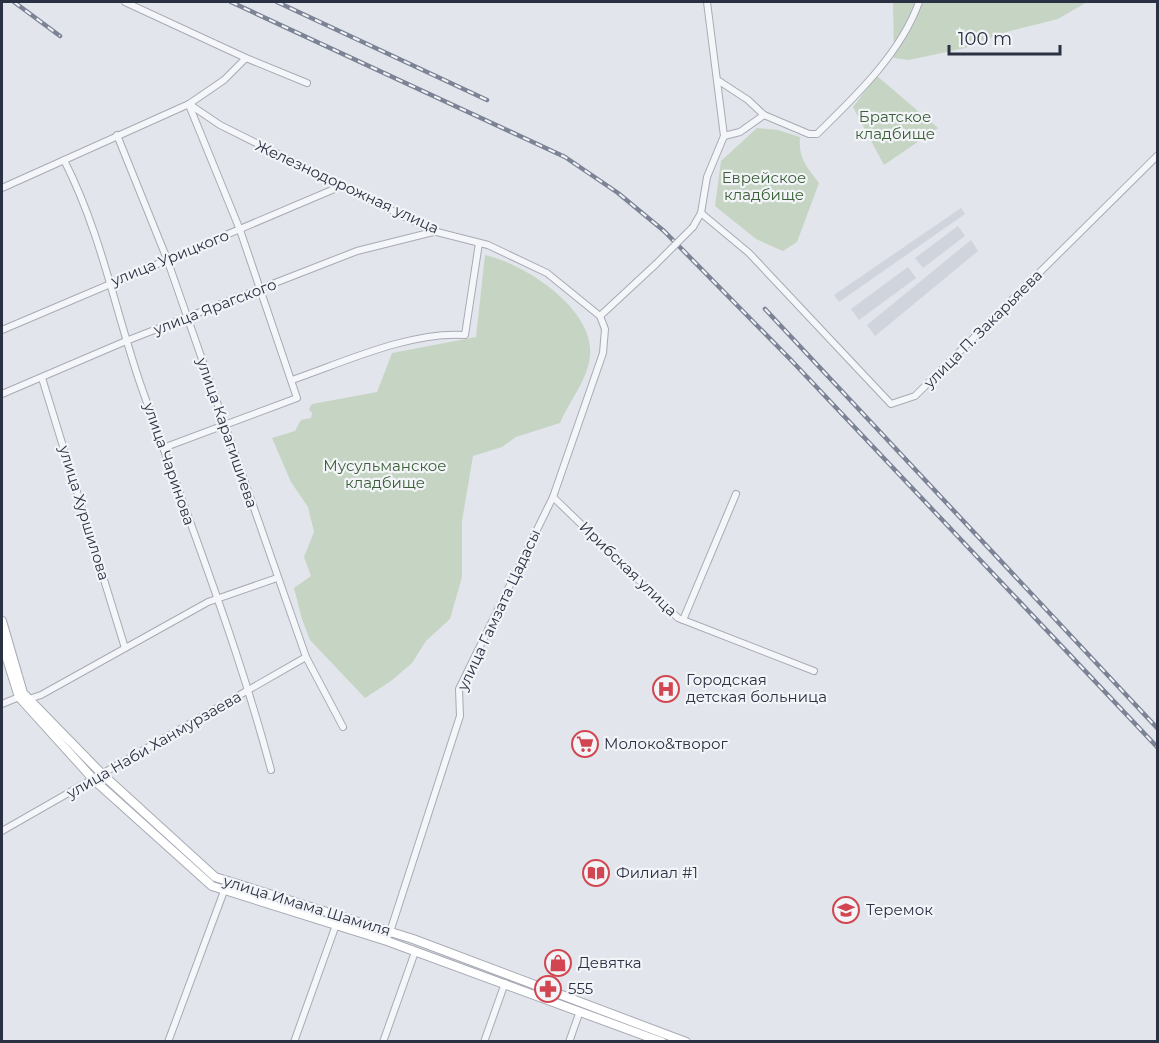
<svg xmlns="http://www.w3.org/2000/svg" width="1159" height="1043" viewBox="0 0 1159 1043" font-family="Montserrat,sans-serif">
<rect width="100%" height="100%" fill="#e2e5eb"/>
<g fill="#d0d4dd">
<polygon points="961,208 965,214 839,302 834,295"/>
<polygon points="958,226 965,236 923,268 915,258"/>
<polygon points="971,240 978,251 875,336 867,325"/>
<polygon points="908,267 916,278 859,320 851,309"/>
</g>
<g fill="#c6d5c3">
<polygon points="893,2 1087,2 1058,19 1006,32 965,48 909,60 894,58"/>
<polygon points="877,76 938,128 884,165 853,107"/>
<path d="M757 128 778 130 800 137C798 158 807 167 819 183L797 242 783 251 756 239 715 206 721 161Z"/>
<path d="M485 255C525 264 595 309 590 356 588 379 569 402 560 423L516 437 502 447 473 456 462 521V577L450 619 426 641 412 663 391 681 365 698 310 640 302 619 294 588 311 576 304 557 314 532 308 507 291 482 272 438 295 431 301 420 311 418 312 413 309 409 312 404 377 392 392 353 476 337Z"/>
</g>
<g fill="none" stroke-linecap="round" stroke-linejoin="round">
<defs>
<g id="minor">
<polyline points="125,2 246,58 307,83"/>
<path d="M719 81 748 100 764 115 809 134H817C855 97 901 53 919 2"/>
<polyline points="189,104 220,125 433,231 488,245 547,273 600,316 605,329 603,353 553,497 459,689 460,716 389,935"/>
<polyline points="117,135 167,259 306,657 343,727"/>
<polyline points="724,136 740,132 764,115"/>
<path d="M64 160C101 233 114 306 140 383 185 511 236 638 271 770"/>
<polyline points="2,188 189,104 224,80 246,58"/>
<polyline points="701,213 749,253 891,404 915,396 1158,155"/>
<polyline points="693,227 701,213 707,177 724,136 707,2"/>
<polyline points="600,316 656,264"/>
<polyline points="2,330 339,187"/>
<polyline points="42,378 125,648"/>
<path d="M292 380C344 362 411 331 465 335L479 243"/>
<polyline points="2,394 126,341 357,251 433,232"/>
<polyline points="163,448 297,398 240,230 189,105"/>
<polyline points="553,497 678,618 814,671"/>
<polyline points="683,620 736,494"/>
<polyline points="29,699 41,695 208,602 277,578"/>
<polyline points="2,704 19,697"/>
<polyline points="2,831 306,657"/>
<polyline points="168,1042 227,883"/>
<polyline points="294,1042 337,922"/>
<polyline points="383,1042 415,952"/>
<polyline points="484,1042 505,983"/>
<polyline points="569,1042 580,1011"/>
</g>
<g id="secondary">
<polyline points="2,621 23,693 102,774 215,877 413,939 686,1042"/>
<polyline points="2,643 19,697 94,780 212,886 387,941 662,1042"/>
</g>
</defs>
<use href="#minor" stroke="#a7abb5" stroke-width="8"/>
<use href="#secondary" stroke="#a7abb5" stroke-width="10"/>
<use href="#minor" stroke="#f5f6f9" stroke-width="6"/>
<use href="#secondary" stroke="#fff" stroke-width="8"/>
<defs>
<g id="rail">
<polyline points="14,2 60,36"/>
<polyline points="231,2 565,157 618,193 664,231 790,359 1158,748"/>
<polyline points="277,2 487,100"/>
<polyline points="765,309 1158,729"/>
</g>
</defs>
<use href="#rail" stroke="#7b8395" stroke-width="4.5"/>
<use href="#rail" stroke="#f2f4f8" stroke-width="2" stroke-dasharray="7" stroke-linecap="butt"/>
<defs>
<polyline id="minor-bridge" points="656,264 693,227"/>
</defs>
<use href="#minor-bridge" stroke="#a7abb5" stroke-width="8" stroke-linecap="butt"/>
<use href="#minor-bridge" stroke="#f5f6f9" stroke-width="6"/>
</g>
<defs>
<symbol id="hospital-ring" viewBox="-11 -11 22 22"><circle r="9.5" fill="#f2f4f8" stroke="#d14650" stroke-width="1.5"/><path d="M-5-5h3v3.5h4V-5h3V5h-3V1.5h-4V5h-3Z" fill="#d14650"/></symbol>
<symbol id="supermarket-ring" viewBox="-11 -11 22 22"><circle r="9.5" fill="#f2f4f8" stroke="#d14650" stroke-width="1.5"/><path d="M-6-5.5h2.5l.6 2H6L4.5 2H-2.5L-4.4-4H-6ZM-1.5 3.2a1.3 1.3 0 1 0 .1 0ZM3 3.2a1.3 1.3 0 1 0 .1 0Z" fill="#d14650"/></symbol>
<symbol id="library-ring" viewBox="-11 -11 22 22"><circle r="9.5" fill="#f2f4f8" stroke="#d14650" stroke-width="1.5"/><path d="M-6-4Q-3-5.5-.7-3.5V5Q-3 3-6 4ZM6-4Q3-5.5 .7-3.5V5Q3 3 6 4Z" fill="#d14650"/></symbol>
<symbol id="school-ring" viewBox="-11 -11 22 22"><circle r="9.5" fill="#f2f4f8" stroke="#d14650" stroke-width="1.5"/><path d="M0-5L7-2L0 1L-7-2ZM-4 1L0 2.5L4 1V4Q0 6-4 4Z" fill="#d14650"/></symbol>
<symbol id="shop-ring" viewBox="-11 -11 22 22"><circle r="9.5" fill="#f2f4f8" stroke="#d14650" stroke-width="1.5"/><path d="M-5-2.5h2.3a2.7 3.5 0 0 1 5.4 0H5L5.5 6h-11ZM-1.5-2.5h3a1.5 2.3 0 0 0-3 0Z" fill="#d14650"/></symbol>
<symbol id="pharmacy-ring" viewBox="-11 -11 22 22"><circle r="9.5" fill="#f2f4f8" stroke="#d14650" stroke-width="1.5"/><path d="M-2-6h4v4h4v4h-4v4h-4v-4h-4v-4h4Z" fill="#d14650"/></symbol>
</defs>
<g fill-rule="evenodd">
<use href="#hospital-ring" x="651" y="674" width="30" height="30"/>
<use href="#supermarket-ring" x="570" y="729" width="30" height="30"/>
<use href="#library-ring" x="581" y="858" width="30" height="30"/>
<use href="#school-ring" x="831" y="895" width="30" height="30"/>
<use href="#shop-ring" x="543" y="948" width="30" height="30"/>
<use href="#pharmacy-ring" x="533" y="974" width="30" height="30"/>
</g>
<g text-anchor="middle" stroke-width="4.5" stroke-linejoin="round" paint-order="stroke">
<g font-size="15" fill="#3b5f37" stroke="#f2f4f8">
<text x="895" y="122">Братское<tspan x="895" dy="17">кладбище</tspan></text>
<text x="764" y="183">Еврейское<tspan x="764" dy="17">кладбище</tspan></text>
<text x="385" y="471">Мусульманское<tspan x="385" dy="17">кладбище</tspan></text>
</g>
<g font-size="15" fill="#2a3143" stroke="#f2f4f8">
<text transform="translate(347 187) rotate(25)" y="5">Железнодорожная улица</text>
<text transform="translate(170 258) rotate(-22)" y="5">улица Урицкого</text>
<text transform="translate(215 307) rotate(-21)" y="5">улица Ярагского</text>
<text transform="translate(983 329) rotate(-45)" y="5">улица П. Закарьяева</text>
<text transform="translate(227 433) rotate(71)" y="5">улица Карагишиева</text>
<text transform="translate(169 464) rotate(71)" y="5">улица Чаринова</text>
<text transform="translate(84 513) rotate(73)" y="5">улица Хуршилова</text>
<text transform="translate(628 569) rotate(44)" y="5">Ирибская улица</text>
<text transform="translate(499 610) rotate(-65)" y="5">улица Гамзата Цадасы</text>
<text transform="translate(154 745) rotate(-30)" y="5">улица Наби Ханмурзаева</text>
<text transform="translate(307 906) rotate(17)" y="5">улица Имама Шамиля</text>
</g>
<g font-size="15" fill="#2a3143" stroke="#f2f4f8" text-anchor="start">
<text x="686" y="685">Городская<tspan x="686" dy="17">детская больница</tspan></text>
<text x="604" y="749">Молоко&amp;творог</text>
<text x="616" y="878">Филиал #1</text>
<text x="866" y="915">Теремок</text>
<text x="578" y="968">Девятка</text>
<text x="568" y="994">555</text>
</g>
</g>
<rect width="1159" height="1043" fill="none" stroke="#2a3143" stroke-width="6"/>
<path d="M949 45v9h111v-9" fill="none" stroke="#2a3143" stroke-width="3"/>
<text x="958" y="45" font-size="18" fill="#2a3143" stroke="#f2f4f8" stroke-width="4.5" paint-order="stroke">100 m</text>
</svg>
